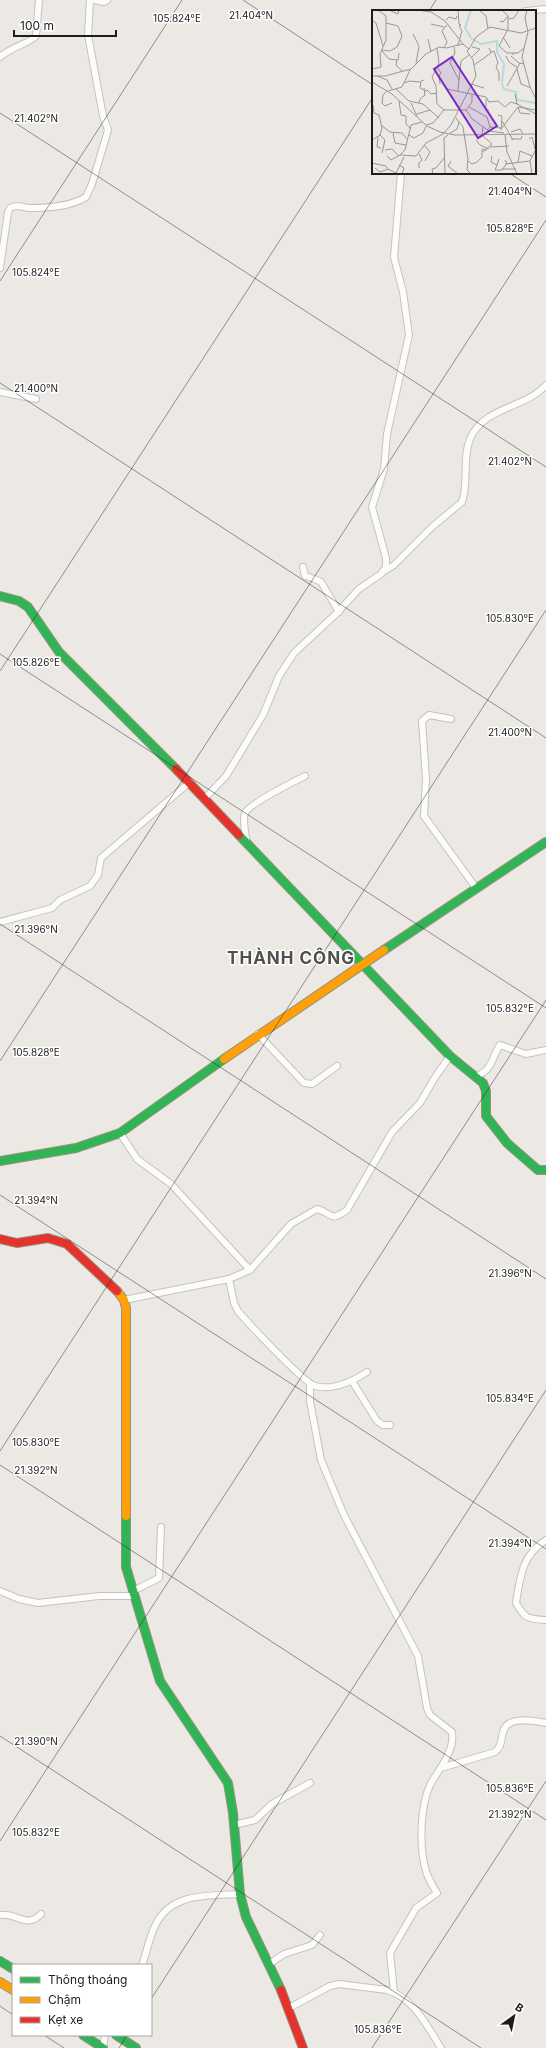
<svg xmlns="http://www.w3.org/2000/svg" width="546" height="2048" viewBox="0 0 546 2048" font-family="Inter,sans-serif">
<rect width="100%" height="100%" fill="#ece9e5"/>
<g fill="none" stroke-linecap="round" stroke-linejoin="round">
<defs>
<g id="street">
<polyline points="94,0 104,2 107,0"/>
<polyline points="526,11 546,9"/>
<path d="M0 57C11 47 28 44 36 36L39 0"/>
<path d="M0 268 8 212 10 208C16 204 22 207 28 208 47 208 70 207 86 197L92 184 108 130 103 116 88 35 90 0"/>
<polyline points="0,392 36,399"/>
<polyline points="303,567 305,576 315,579 321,582 339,612"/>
<path d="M384 571 394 565 432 527 462 502C469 482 462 458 470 439 484 406 525 409 546 385"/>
<polyline points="451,719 429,715 422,721 426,779 424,816 476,888"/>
<polyline points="205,798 226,776 263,715 279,676 294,653 336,614 359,589 381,574 386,567 386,558 372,507 384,469 387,434 409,335 403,292 394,257 401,173"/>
<path d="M247 844C246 835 242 821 245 813 249 804 295 781 305 776"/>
<polyline points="0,922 52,908 60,900 90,886 98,875 101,858 190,782"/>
<polyline points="258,1034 304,1083 312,1084 337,1066"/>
<path d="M475 1077C494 1069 491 1058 500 1045L526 1054 546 1050"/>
<polyline points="120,1133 137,1159 171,1184 250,1270"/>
<path d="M229 1279 234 1303 238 1311C248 1323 303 1382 315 1386 333 1391 353 1381 367 1372"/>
<path d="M124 1300 229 1279 250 1270 291 1224 317 1209C333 1213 329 1223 347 1210L392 1132 420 1103 434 1079 450 1056"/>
<polyline points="352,1381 377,1421 383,1425 390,1425"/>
<path d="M310 1384V1401L321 1460 344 1515 418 1656 427 1708 430 1715 452 1732C455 1751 439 1769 430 1785 420 1806 419 1849 426 1871 428 1879 433 1886 437 1893L416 1908 390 1953 394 1992"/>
<path d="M546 1540C522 1555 520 1577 516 1603 525 1619 528 1619 546 1620"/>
<polyline points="0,1591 19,1599 38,1603 99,1596 134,1596"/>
<polyline points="133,1591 159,1578 161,1527"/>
<path d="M441 1768 495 1752C502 1747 501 1739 503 1732 507 1715 534 1721 546 1723"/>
<polyline points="234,1825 255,1820 272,1804 310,1783"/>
<path d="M0 1915C18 1913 27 1929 41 1914"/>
<path d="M142 1965C147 1952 149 1937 156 1924 172 1892 210 1896 240 1894"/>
<polyline points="268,1965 284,1954 312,1945 320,1935"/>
<path d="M289 2008 330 1986 339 1984 387 1990C414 1998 427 2026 441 2048"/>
<polyline points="103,2048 105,2035"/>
</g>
<g id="fast">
<polyline points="0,596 19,601 28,607 59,652 176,769"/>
<polyline points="239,835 450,1056 483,1083 486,1091 486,1116 507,1143 538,1170 546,1170"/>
<polyline points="384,950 546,842"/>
<polyline points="0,1161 76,1148 120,1133 224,1059"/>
<polyline points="126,1516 126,1567 160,1681 228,1783 233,1813 240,1894 246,1917 281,1990"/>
<polyline points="0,1961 13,1969"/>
<polyline points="83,2035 103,2048"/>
<polyline points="116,2035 136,2048"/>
</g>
<g id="slow">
<polyline points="224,1059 384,950"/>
<polyline points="117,1291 124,1300 126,1308 126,1516"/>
<polyline points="0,1982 13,1990"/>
</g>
<g id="jam">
<polyline points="176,769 239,835"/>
<polyline points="0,1239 17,1243 48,1238 67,1244 117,1291"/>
<polyline points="281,1990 303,2048"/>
</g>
</defs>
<use href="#street" stroke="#c4c3c1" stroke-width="8"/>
<use href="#fast" stroke="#95957c" stroke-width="10"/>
<use href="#slow" stroke="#95957c" stroke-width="10"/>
<use href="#jam" stroke="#95957c" stroke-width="10"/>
<use href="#street" stroke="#fcfcfb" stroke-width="6"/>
<use href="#fast" stroke="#30b455" stroke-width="8"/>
<use href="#slow" stroke="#ff9f0a" stroke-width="8"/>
<use href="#jam" stroke="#e5322d" stroke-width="8"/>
</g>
<path fill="none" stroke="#1d1d1d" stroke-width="1" stroke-opacity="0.45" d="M243 0 373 85M429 11 436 0M0 113 546 467M509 173 546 197M0 281 182 0M0 383 546 738M0 654 546 1008M0 671 373 97M0 924 546 1279M0 1061 546 220M0 1195 546 1549M0 1451 546 610M0 1465 546 1820M0 1736 481 2048M0 1841 546 1000M151 1999 546 1390M0 2006 13 2015M44 2035 64 2048M119 2048 127 2035M372 2048 546 1781"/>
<g text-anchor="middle" stroke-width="3" stroke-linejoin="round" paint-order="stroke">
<g font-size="17" font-weight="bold" letter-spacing="1" fill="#505050" stroke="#fff">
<text x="291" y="964">THÀNH CÔNG</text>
</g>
</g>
<g transform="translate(372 10)">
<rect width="164" height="164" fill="#ece9e5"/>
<path fill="none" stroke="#b7dae1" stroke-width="2" d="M99 0 93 18 99 28 109 34 125 31V42L132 54 130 74 132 79 144 82 145 90 164 93"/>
<path fill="none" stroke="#999795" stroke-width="1" d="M17 0 26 4 27 0M45 0 59 2 73 11 91 34M107 0 114 6 116 19M155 0 153 8 156 22 150 47 158 77 164 89M136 6V21M137 9 142 8 147 0M0 10 4 13 11 36M74 10 77 7 84 9 85 6M128 11 131 12 136 6 130 0M59 14 72 17M135 21 127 36 135 43H141M41 24 47 36 44 53M131 27 138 38M56 29 59 42M86 35 90 21 87 16 89 15 87 14 86 0M82 37 83 43 78 53 87 70 86 81M100 37 108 39 100 47M65 38 67 53 60 67 64 76 65 94 72 100H94L100 92V85M72 38 75 32 70 21 75 15M9 40 18 41 25 37 30 26 26 16 14 13M9 40 17 49 26 50 27 43M119 42 122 41 126 53 124 57 127 63V71M141 45V43H146L153 37M134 46 137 52 146 58M139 46 147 53 152 54M25 50 24 55 30 61M102 55 119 43 117 38M65 57 69 63 67 66 68 74M0 59 9 57 8 44 14 30V6L6 0M145 59 149 74 159 78M0 66H13L39 59 54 44 67 37 74 38 91 34 97 39 104 27 118 17 149 23 164 18M5 66 15 70 20 79M87 70 89 51 97 45M0 72 20 84 55 116 68 122 83 125 164 124M32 73 38 71 48 72M99 74 112 78M135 76 148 53M24 79 37 91 51 94 67 108M75 79 114 87 117 92 126 91 133 97 139 92 145 94M52 80 48 78 49 71 52 70M15 81 11 85 10 93 13 96 20 93M16 81 30 77 38 60M52 82 55 80 59 84 65 83M143 84 145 94 164 104M114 89V100H117M27 91 29 105 34 106V114L39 119M39 93 45 106M47 93 48 89 53 85 52 78M97 97 115 107 118 117M146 97 148 103 158 104M94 100 100 109 117 121 132 123M45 104 58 100M126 105 130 106 129 120M84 108 91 117 96 149 95 160 99 164M130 111 141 130M9 115 18 122 30 123 35 129M54 115 61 113 72 100M129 119 146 97 164 100M115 120 118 117 129 118M139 122 148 119 151 124M21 123 23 133 34 135M77 124 85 119 87 112M8 125 13 130 10 143M37 125 42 128 51 123 54 116M133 125 135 142 145 164M6 127 5 137 9 138M139 129H149L150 126M157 129 160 127 163 139M0 130 8 125 10 118 7 105 2 103 1 95M104 130 108 135 117 139M52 135 58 142 53 151M118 137 137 136M13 140 20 139 27 146M111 142 120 134 110 125 111 117M47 144 50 150 47 153V158M28 145 33 140 39 115 50 112M15 146 19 150 28 145 44 146 54 133 71 124 79 115 104 66 101 50 95 41 97 39M120 146 119 152 125 155 127 149M79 151 76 156 86 164M96 151 100 154 105 152 110 147V139L115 140M146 152 148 141 160 146M0 153 14 156 16 159M133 154 158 151M27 155 32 158 30 164M125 155 123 160H130L135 153 133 150M3 158 8 162 16 159 24 163M130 159H144M24 163 32 147M61 164 60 159 64 158 73 147M73 164 72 128 76 125M160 164 158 151 164 139"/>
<path fill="#7b2cbf" fill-opacity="0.15" stroke="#7b2cbf" stroke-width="2" d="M80 47 125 116 106 128 62 59Z"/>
<rect width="164" height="164" fill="none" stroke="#1d1d1d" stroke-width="2"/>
</g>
<g font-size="10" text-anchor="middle" fill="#1d1d1d" stroke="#fff" stroke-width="3" stroke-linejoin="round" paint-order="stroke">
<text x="251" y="19">21.404°N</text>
<text x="177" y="22">105.824°E</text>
<text x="36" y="122">21.402°N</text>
<text x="510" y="195">21.404°N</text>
<text x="510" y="232">105.828°E</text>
<text x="36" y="276">105.824°E</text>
<text x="36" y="392">21.400°N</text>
<text x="510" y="465">21.402°N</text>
<text x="510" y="622">105.830°E</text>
<text x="36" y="666">105.826°E</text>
<text x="510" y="736">21.400°N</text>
<text x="36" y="933">21.396°N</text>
<text x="510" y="1012">105.832°E</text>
<text x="36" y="1056">105.828°E</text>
<text x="36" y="1204">21.394°N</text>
<text x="510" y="1277">21.396°N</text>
<text x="510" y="1402">105.834°E</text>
<text x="36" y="1446">105.830°E</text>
<text x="36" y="1474">21.392°N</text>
<text x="510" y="1547">21.394°N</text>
<text x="36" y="1745">21.390°N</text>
<text x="510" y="1792">105.836°E</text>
<text x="510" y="1818">21.392°N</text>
<text x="36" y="1836">105.832°E</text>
<text x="378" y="2033">105.836°E</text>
</g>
<rect x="12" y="1964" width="140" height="72" fill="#ffffff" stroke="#a5a5a5"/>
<rect x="20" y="1977" width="20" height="6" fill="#30b455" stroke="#a5a5a5"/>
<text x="48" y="1984" font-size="12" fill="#1d1d1d">Thông thoáng</text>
<rect x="20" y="1997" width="20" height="6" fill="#ff9f0a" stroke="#a5a5a5"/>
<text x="48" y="2004" font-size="12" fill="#1d1d1d">Chậm</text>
<rect x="20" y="2017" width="20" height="6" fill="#e5322d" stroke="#a5a5a5"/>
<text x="48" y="2024" font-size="12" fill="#1d1d1d">Kẹt xe</text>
<g transform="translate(514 2016) rotate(33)" stroke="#ffffff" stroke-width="3" paint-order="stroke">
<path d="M0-3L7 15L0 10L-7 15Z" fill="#1d1d1d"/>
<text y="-6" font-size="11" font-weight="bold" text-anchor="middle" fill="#1d1d1d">B</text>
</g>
<path d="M14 30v6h102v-6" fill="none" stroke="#1d1d1d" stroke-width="2"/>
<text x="20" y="30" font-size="12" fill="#1d1d1d" stroke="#ffffff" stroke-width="3" paint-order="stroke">100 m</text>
</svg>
